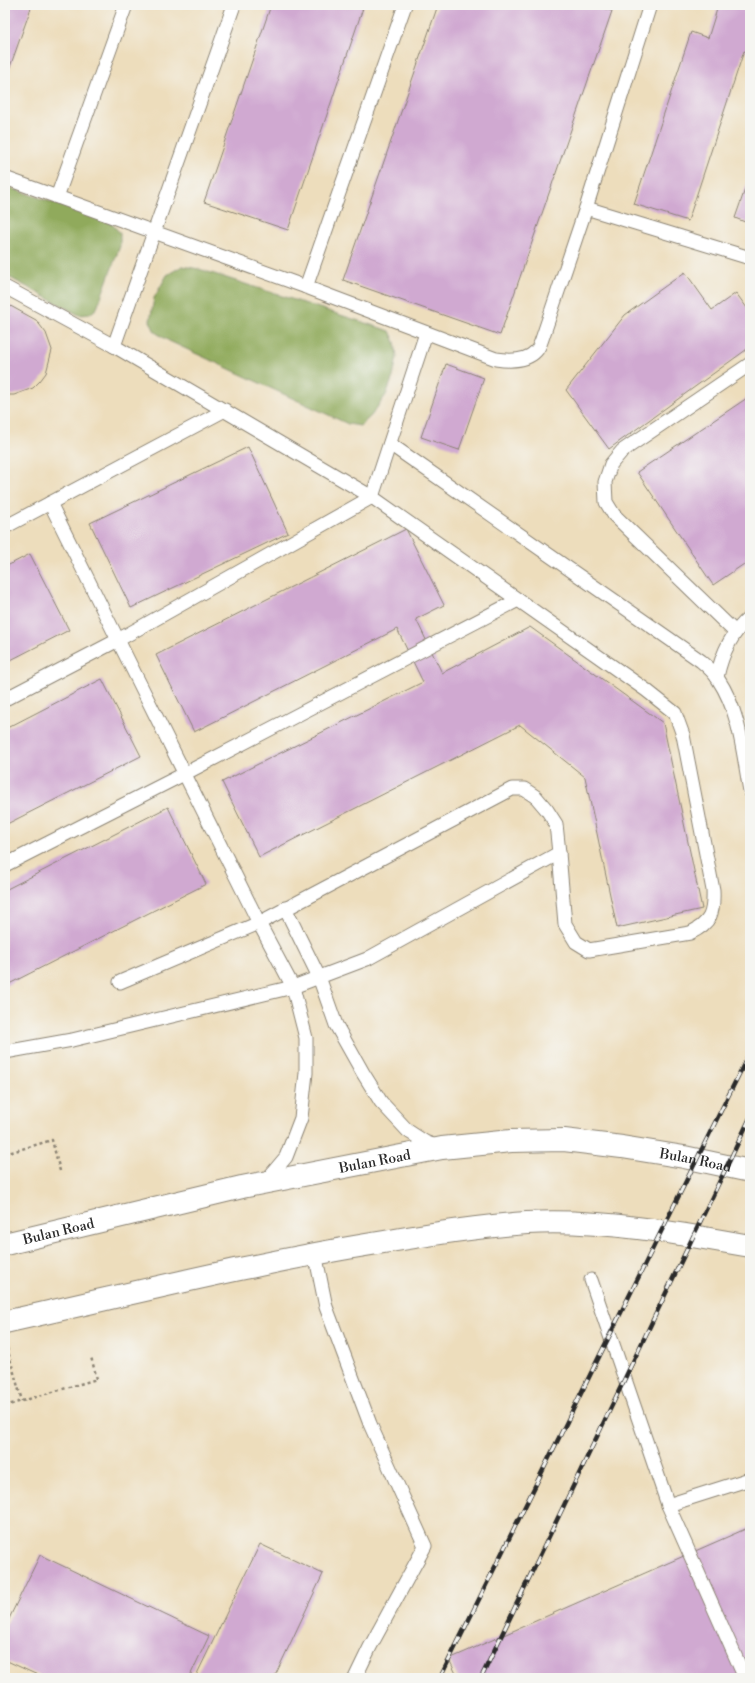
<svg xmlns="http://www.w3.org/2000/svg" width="755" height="1683" viewBox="0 0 755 1683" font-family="'Libre Bodoni',serif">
<rect width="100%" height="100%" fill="#f6f6f2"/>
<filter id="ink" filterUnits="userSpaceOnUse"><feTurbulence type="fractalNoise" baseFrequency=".025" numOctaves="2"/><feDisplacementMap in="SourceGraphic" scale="8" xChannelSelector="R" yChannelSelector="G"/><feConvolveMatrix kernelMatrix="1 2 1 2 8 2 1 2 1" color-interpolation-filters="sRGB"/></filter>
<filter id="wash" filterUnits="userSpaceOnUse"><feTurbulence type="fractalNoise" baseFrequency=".012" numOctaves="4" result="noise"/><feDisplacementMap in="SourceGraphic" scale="16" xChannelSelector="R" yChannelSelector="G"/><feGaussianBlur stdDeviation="0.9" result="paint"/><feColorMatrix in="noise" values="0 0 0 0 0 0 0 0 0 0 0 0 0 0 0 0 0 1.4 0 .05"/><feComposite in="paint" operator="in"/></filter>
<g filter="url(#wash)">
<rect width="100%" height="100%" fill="#edddbc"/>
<g fill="#90aa5c" stroke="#5e6a44">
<polygon points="5,186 110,222 120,233 120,246 97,308 90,314 79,315 5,275"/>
<polygon points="182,266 199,269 390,331 395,342 397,357 393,377 386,395 371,416 360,426 348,424 169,341 155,332 150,321 154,298 167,275"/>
</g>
<g id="blocks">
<g fill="#d0a9d1">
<polygon points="5,5 32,5 5,81"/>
<polygon points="271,5 364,5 288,230 204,202"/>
<polygon points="438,5 594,5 612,11 500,335 343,280"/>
<polygon points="722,5 750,5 750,53 744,51 688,221 634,204 691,32 708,38 718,6"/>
<polygon points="750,175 750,224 735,218"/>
<polygon points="685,272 712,310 736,293 750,312 750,347 609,449 566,390 625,315"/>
<polygon points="5,303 36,320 46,333 52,350 46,373 40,381 33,388 14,395 5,395"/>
<polygon points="446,364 484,378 459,450 421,437"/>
<polygon points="750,396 750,560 713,585 637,472"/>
<polygon points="248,447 288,533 131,608 90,523"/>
<polygon points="406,529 444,605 416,619 442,673 530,627 663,723 702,909 617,928 585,777 520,725 259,857 222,782 423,682 397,629 194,732 156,655"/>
<polygon points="30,554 69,630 5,663 5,567"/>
<polygon points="102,679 141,756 5,825 5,729"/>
<polygon points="168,807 206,884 5,986 5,890"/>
<polygon points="750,1527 750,1678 458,1678 449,1659"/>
<polygon points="260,1544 323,1574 274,1678 195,1678"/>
<polygon points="40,1555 209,1636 189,1678 44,1678 5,1660 5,1627"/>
</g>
</g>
</g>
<g filter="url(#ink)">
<use href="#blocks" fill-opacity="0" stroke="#8c8474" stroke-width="1"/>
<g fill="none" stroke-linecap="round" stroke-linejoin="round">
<defs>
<g id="service">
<path d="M5 178 306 287 496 359C509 361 526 362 536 351 539 348 541 342 542 339L586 208 650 5"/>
<polyline points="57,197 126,5"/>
<polyline points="586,208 750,258"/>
<path d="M5 287 114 346 372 497 646 690 675 713 683 735 713 890C714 913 711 923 690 933L589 950 576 942 565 924 559 853 367 959 293 987 72 1040 5 1052"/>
<polyline points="306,287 405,5"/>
<polyline points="114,346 234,5"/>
<path d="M390 444 701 661C707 666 714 672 718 679 740 712 743 753 750 791"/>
<polyline points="5,527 225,410"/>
<polyline points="735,632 614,515 606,502 605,482 611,464 622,451 750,364"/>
<path d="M717 677C722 653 731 633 750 617"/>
<polyline points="5,699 118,640 50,503"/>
<polyline points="5,865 184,774 518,600"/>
<polyline points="285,908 319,977 336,1025 363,1073 381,1102 408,1131 425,1142 438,1147"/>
<polyline points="120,982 259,923 512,789 524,789 536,797 547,810 556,824 559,853"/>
<polyline points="265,1182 286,1157 301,1118 306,1073 306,1038 293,987 259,923 118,640 372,497 426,333"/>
<polyline points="315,1253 326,1307 370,1424 425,1546 370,1647 355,1678"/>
<polyline points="591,1280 668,1505 745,1678"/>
<polyline points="668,1505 750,1479"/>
</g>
<g id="primary">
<path id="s1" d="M5 1244 242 1187 442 1148 511 1141 564 1140 622 1147 684 1157 750 1171"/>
<path d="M5 1322C131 1294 257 1262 384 1242 431 1234 480 1226 527 1223 601 1219 678 1233 750 1246"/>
</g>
</defs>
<use href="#service" stroke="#8c8474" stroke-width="15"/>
<use href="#primary" stroke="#8c8474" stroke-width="24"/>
<g stroke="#8c8474" stroke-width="2.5" stroke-dasharray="3 3" stroke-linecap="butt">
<polyline points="5,1154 52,1140 60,1171"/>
<polyline points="7,1348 22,1401"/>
<polyline points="5,1406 97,1379 91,1357"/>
</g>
<use href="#service" stroke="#fff" stroke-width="13"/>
<use href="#primary" stroke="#fff" stroke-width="22"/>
<defs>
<g id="rail">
<polyline points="440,1678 750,1052"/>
<polyline points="481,1678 750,1118"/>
</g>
</defs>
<use href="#rail" stroke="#2b2b2b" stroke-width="4.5"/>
<use href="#rail" stroke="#f6f6f2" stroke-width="3" stroke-dasharray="9" stroke-linecap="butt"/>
</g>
</g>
<g text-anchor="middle" stroke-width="4" stroke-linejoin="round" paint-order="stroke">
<g font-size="14" fill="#2b2b2b" stroke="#f6f6f2">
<text dy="5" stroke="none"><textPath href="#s1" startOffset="703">Bulan Road</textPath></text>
<text dy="5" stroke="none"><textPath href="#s1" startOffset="379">Bulan Road</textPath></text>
<text dy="5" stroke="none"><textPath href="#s1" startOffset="55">Bulan Road</textPath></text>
</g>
</g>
<rect width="755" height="1683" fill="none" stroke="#f6f6f2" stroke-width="20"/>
</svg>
